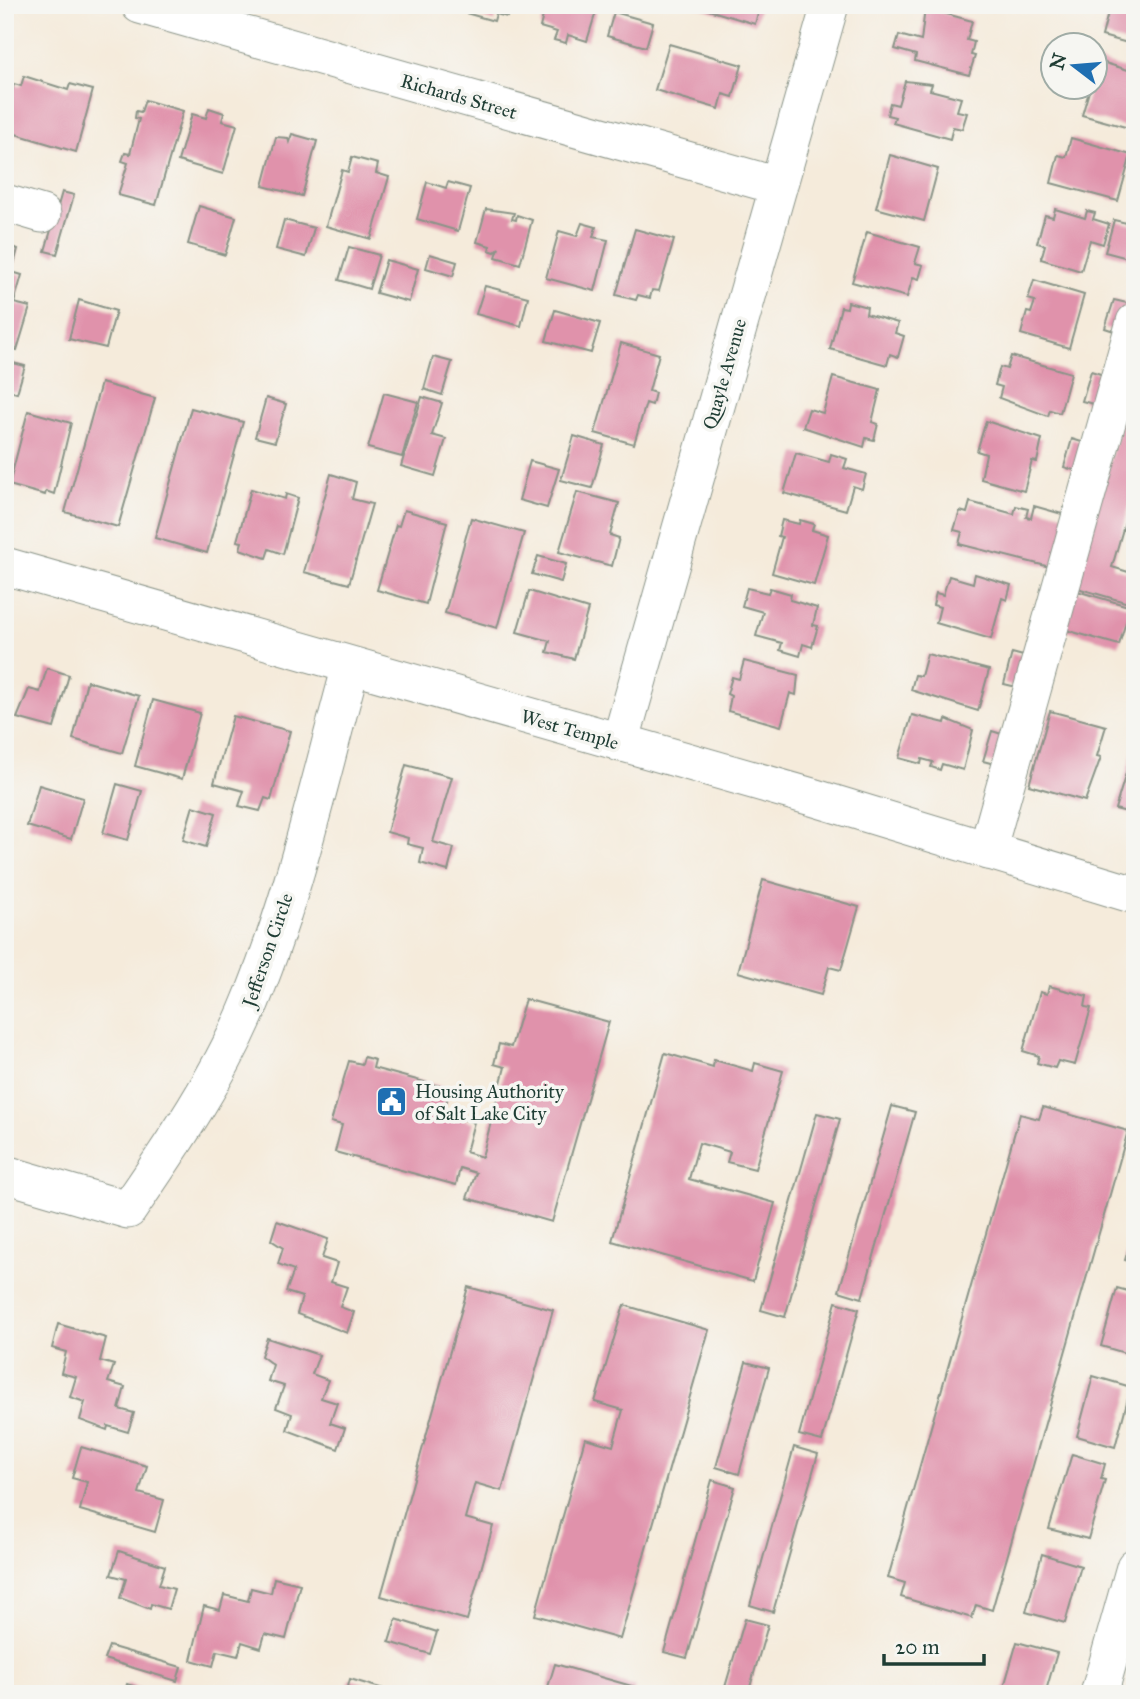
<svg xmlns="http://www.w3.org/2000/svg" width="1140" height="1699" viewBox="0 0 1140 1699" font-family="'IM FELL Great Primer',serif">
<rect width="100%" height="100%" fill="#f6f6f2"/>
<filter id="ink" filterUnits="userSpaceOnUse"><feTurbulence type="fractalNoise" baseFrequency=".0143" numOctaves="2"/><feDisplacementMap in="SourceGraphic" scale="14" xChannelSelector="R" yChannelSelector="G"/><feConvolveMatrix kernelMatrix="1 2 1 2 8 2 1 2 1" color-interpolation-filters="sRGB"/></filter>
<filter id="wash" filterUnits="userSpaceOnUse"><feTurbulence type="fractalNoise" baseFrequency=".00686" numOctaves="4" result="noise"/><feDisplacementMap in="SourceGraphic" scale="28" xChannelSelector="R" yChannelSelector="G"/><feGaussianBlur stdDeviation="1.57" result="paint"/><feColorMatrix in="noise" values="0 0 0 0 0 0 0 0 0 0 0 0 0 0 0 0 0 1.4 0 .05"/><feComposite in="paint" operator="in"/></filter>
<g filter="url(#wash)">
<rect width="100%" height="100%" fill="#f5ebdb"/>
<g id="blocks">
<g fill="#e092ab">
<polygon points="468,5 511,5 507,17 496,14 494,21 466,13"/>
<polygon points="546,5 598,5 587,41 568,35 566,43 554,40 557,32 540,27"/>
<polygon points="692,5 760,5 755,24"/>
<polygon points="1110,5 1135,5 1135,45 1102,36"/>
<polygon points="925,8 972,21 967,40 974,42 971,55 975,56 969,75 915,61 916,55 895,49 899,35 921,41"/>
<polygon points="614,12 653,23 646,47 607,36"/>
<polygon points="669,44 742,65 733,97 723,94 719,109 655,90"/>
<polygon points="1098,61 1135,72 1135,108 1129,128 1082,115 1090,88 1094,88"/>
<polygon points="24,76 68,90 70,84 93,90 76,152 9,132 13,116 5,114 14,84 21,86"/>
<polygon points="905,81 932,84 930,90 961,98 957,111 967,113 962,129 953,127 950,139 893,123 895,117 887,115 890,103 898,105"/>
<polygon points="145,100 183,111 156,205 118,195 128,163 122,161 125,153 130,154 139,119 135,118 136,111 141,112"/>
<polygon points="209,108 224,113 222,121 237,125 223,174 178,161 192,114 206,118"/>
<polygon points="292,134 317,141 302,196 263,186 276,137 288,138 289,142"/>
<polygon points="1071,138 1131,155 1118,201 1051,183 1058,155 1066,157"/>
<polygon points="890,155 938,169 924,221 876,208"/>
<polygon points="352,157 378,164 376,173 389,177 371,239 326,226 342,170 348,172"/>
<polygon points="427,182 446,188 448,182 470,188 458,231 417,219"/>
<polygon points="62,192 74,195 57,254 45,251"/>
<polygon points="199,206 236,217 225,255 188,244"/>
<polygon points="486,209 514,213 512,219 516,220 517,215 532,220 520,264 496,257 499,248 495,252 489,250 490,246 477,242"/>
<polygon points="1055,209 1085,218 1087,211 1095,213 1093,219 1109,224 1103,244 1090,240 1081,271 1041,259 1045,245 1037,243 1045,215 1053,217"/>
<polygon points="284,220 314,228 306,257 276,249"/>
<polygon points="1114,220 1135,225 1135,260 1105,252"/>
<polygon points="582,223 596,227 593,237 608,240 595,291 546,278 559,231 577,236"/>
<polygon points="635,229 674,240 659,291 652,290 650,298 638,295 636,300 616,295"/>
<polygon points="867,232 920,247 915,263 923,265 919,279 913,277 907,297 852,282"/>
<polygon points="5,245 18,249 12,272 22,275 14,303 30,307 17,350 5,347"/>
<polygon points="349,247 379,255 369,289 339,280"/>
<polygon points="430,254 457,262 453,276 426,268"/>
<polygon points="386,260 418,269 409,302 376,293"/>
<polygon points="1034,280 1084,295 1069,348 1021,334 1027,312 1031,313 1035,301 1028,299"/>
<polygon points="485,286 528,297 521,326 476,314"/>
<polygon points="79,300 116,311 106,348 69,339"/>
<polygon points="1114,300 1131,304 1123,334 1105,328"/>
<polygon points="848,302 867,307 866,314 898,323 895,333 904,336 898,357 890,354 887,365 830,349 841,307 847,308"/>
<polygon points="555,310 600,323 591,353 546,341"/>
<polygon points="621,343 659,354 649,391 655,393 652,405 646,403 634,444 595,433"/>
<polygon points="1011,356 1071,373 1060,413 1050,410 1048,416 999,398 1002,387 995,385 1000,367 1007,369"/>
<polygon points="433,357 452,362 442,395 424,389"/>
<polygon points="5,361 25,366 17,393 5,390"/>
<polygon points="1091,371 1110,377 1101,406 1082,401"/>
<polygon points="1135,371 1135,487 1112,567 1135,574 1135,605 1074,587"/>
<polygon points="833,377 880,390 872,422 878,424 874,440 866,438 864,447 803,427 809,409 823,413"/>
<polygon points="101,383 155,398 118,527 65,512"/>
<polygon points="384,393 418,402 402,457 368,448"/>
<polygon points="422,397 442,403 432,435 446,439 435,476 401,466"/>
<polygon points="266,398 286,404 275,442 255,437"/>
<polygon points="191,408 243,422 207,553 155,538"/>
<polygon points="28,411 71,423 54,494 46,491 45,495 9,485"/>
<polygon points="986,421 1042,439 1037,462 1032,461 1024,491 981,479 986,454 977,451"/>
<polygon points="574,436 604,445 592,488 561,480"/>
<polygon points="1072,439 1091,445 1083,473 1064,467"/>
<polygon points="796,453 829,462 831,454 847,459 844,468 866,474 862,489 853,486 846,510 784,493"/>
<polygon points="530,461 559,469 547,508 519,500"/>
<polygon points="331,474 356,482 352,499 372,504 349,584 304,572"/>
<polygon points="251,489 285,499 286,494 298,498 283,554 269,549 266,558 240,549 242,542 237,541"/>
<polygon points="577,492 619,503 610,535 619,538 612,566 559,552"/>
<polygon points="970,502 1014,514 1016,506 1028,509 1026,517 1031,518 1034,506 1069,516 1054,568 959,544 962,532 954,530 960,511 967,513"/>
<polygon points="404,510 447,522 426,604 377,590 396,525 399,526"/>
<polygon points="471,518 524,533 497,628 445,613"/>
<polygon points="782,520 799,524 800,520 814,524 812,530 828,535 814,585 772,573 782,537 778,536"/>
<polygon points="538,556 566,564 561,582 532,574"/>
<polygon points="975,574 1011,585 1007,600 1002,598 991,639 936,623 940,607 933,605 936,593 943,595 949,576 973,583"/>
<polygon points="747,588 768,593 770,588 791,594 790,600 817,608 813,625 818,626 812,647 803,644 800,656 780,650 782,643 756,636 763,612 742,606"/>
<polygon points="1070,589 1135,608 1135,624 1126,622 1119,645 1059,628"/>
<polygon points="529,591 588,609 574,659 547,652 550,641 517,632"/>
<polygon points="1012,653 1034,659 1025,689 1004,684"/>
<polygon points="927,654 989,670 978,711 911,690 915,675 921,676"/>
<polygon points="744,661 798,675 796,695 790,693 781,726 728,711 731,696 727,694 732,677 739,679"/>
<polygon points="47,668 69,675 54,728 17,718 29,689 40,692"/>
<polygon points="87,681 139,696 122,753 73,739"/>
<polygon points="153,700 200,713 182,779 135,766"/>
<polygon points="1050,711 1106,726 1097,756 1101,757 1085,801 1029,785"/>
<polygon points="912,715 945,723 946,719 973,730 963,770 942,764 940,770 931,767 933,762 922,759 921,764 899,758"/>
<polygon points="233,716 290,731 271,800 265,798 260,811 239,806 244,791 214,783"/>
<polygon points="992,731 1011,737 1002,766 983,761"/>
<polygon points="1135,744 1135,814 1115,809"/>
<polygon points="406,765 452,777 433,842 454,848 448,871 420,863 423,848 407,844 408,838 387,832"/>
<polygon points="117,784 142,791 128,840 103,833"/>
<polygon points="39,785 83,798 71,839 27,826"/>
<polygon points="193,806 216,813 206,847 183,840"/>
<polygon points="763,880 859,907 841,970 829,967 821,995 738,972"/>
<polygon points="1049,986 1087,996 1085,1007 1091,1008 1075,1065 1058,1061 1055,1068 1037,1063 1039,1056 1023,1051 1040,992 1047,994"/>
<polygon points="525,999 609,1022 552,1222 467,1198 476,1173 460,1168 456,1185 335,1152 342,1125 331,1122 349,1061 362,1064 364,1057 375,1060 373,1068 450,1089 443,1114 474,1122 466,1152 482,1157 505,1067 494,1064 499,1044 511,1047"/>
<polygon points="665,1053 713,1067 714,1060 753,1071 755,1063 783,1071 755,1169 727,1162 730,1152 699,1143 689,1179 775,1203 753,1281 612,1241"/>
<polygon points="892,1106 915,1112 862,1298 839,1291"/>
<polygon points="1043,1107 1128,1131 992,1610 976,1605 972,1618 901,1597 905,1583 888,1578 1020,1114 1039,1119"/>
<polygon points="817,1113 840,1119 785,1317 761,1310"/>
<polygon points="277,1221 328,1239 322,1258 337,1263 331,1282 347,1287 340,1307 354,1312 347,1333 297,1314 302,1297 286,1292 294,1270 278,1264 283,1248 271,1240"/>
<polygon points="1135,1227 1135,1263 1125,1260"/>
<polygon points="468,1287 553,1310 502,1491 475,1483 465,1518 493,1526 467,1620 381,1596"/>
<polygon points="1117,1288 1135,1293 1135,1356 1101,1346"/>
<polygon points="836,1302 859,1309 822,1441 799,1435"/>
<polygon points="624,1305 709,1330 620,1639 535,1615 585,1438 613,1446 623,1410 595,1402"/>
<polygon points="58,1324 106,1338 100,1361 114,1365 108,1382 125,1387 119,1409 134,1413 128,1432 108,1426 107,1430 80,1420 85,1402 70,1397 76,1377 61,1373 66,1352 52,1348"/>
<polygon points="267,1338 319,1355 312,1374 328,1380 321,1398 337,1403 330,1423 345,1428 338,1449 287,1430 292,1414 276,1408 284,1386 268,1381 273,1365 261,1356"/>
<polygon points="746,1362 769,1368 739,1474 716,1467"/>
<polygon points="1093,1376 1131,1387 1115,1447 1077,1436"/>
<polygon points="81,1447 147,1466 139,1493 164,1500 155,1532 80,1510 87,1482 72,1478"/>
<polygon points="794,1447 818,1454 773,1612 750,1605"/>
<polygon points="1072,1454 1105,1464 1101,1479 1105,1480 1088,1539 1049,1529"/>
<polygon points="712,1480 735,1487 687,1658 664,1652"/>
<polygon points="119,1551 165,1566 159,1585 174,1589 168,1609 151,1604 150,1609 120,1598 126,1579 111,1575"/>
<polygon points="1042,1554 1081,1566 1065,1623 1026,1612"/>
<polygon points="274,1578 300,1584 286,1639 265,1634 261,1648 242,1642 238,1656 217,1651 213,1666 191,1660 204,1606 220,1610 224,1595 248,1601 251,1588 271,1593"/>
<polygon points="396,1619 437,1632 430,1654 389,1642"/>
<polygon points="745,1619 768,1625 748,1694 723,1694"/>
<polygon points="1017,1642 1057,1653 1045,1694 1002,1694"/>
<polygon points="109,1646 181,1667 177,1681 104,1659"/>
<polygon points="555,1664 635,1687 633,1694 571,1694 548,1687"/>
<polygon points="350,1679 397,1693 397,1694 346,1694"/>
<polygon points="127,1684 155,1693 155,1694 124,1694"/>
</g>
</g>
</g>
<g filter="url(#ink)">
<use href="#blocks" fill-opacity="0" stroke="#8a9488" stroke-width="2"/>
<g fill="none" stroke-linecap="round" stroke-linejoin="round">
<defs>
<g id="minor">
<polyline points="140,5 778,186"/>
<polyline points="5,203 42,214"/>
<polyline points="5,566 812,797 1135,895"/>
<polyline points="620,743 830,5"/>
<polyline points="987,851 1135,322"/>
<path d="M5 1174 128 1210C171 1147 215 1084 246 1013 293 903 319 782 351 666"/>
<polyline points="1099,1694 1135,1567"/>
</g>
</defs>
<use href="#minor" stroke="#8a9488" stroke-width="39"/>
<use href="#minor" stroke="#fff" stroke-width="37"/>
</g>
</g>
<defs>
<symbol id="civic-square" viewBox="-11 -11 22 22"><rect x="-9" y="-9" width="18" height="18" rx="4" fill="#1f6fb2" stroke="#f6f6f2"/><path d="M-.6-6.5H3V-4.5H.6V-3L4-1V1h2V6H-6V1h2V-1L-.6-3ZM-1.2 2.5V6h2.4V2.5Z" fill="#fff"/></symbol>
</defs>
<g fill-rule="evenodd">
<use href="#civic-square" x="374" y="1084" width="35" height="35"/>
</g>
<g text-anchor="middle" stroke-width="7" stroke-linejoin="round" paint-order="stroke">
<g font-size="19" fill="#1f3d34" stroke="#f6f6f2">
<text transform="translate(459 96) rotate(16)" y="7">Richards Street</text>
<text transform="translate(724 374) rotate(-74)" y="7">Quayle Avenue</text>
<text transform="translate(570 729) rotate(16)" y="7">West Temple</text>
<text transform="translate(267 950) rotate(-71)" y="7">Jefferson Circle</text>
</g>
<g font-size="19" fill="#1f3d34" stroke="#f6f6f2" text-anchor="start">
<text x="415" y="1098">Housing Authority<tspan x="415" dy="22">of Salt Lake City</tspan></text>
</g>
</g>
<rect width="1140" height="1699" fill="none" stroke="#f6f6f2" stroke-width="28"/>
<g transform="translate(1074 66) rotate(286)"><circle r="33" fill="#f6f6f2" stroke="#a0aca6" stroke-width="2"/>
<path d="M0-5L12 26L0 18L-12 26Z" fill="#1f6fb2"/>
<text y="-10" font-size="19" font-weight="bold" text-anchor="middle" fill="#1f3d34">N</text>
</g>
<path d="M884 1654v10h100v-10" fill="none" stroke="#1f3d34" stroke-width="3.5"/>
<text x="895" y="1654" font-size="21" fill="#1f3d34" stroke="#f6f6f2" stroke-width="5" paint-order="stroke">20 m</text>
</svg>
